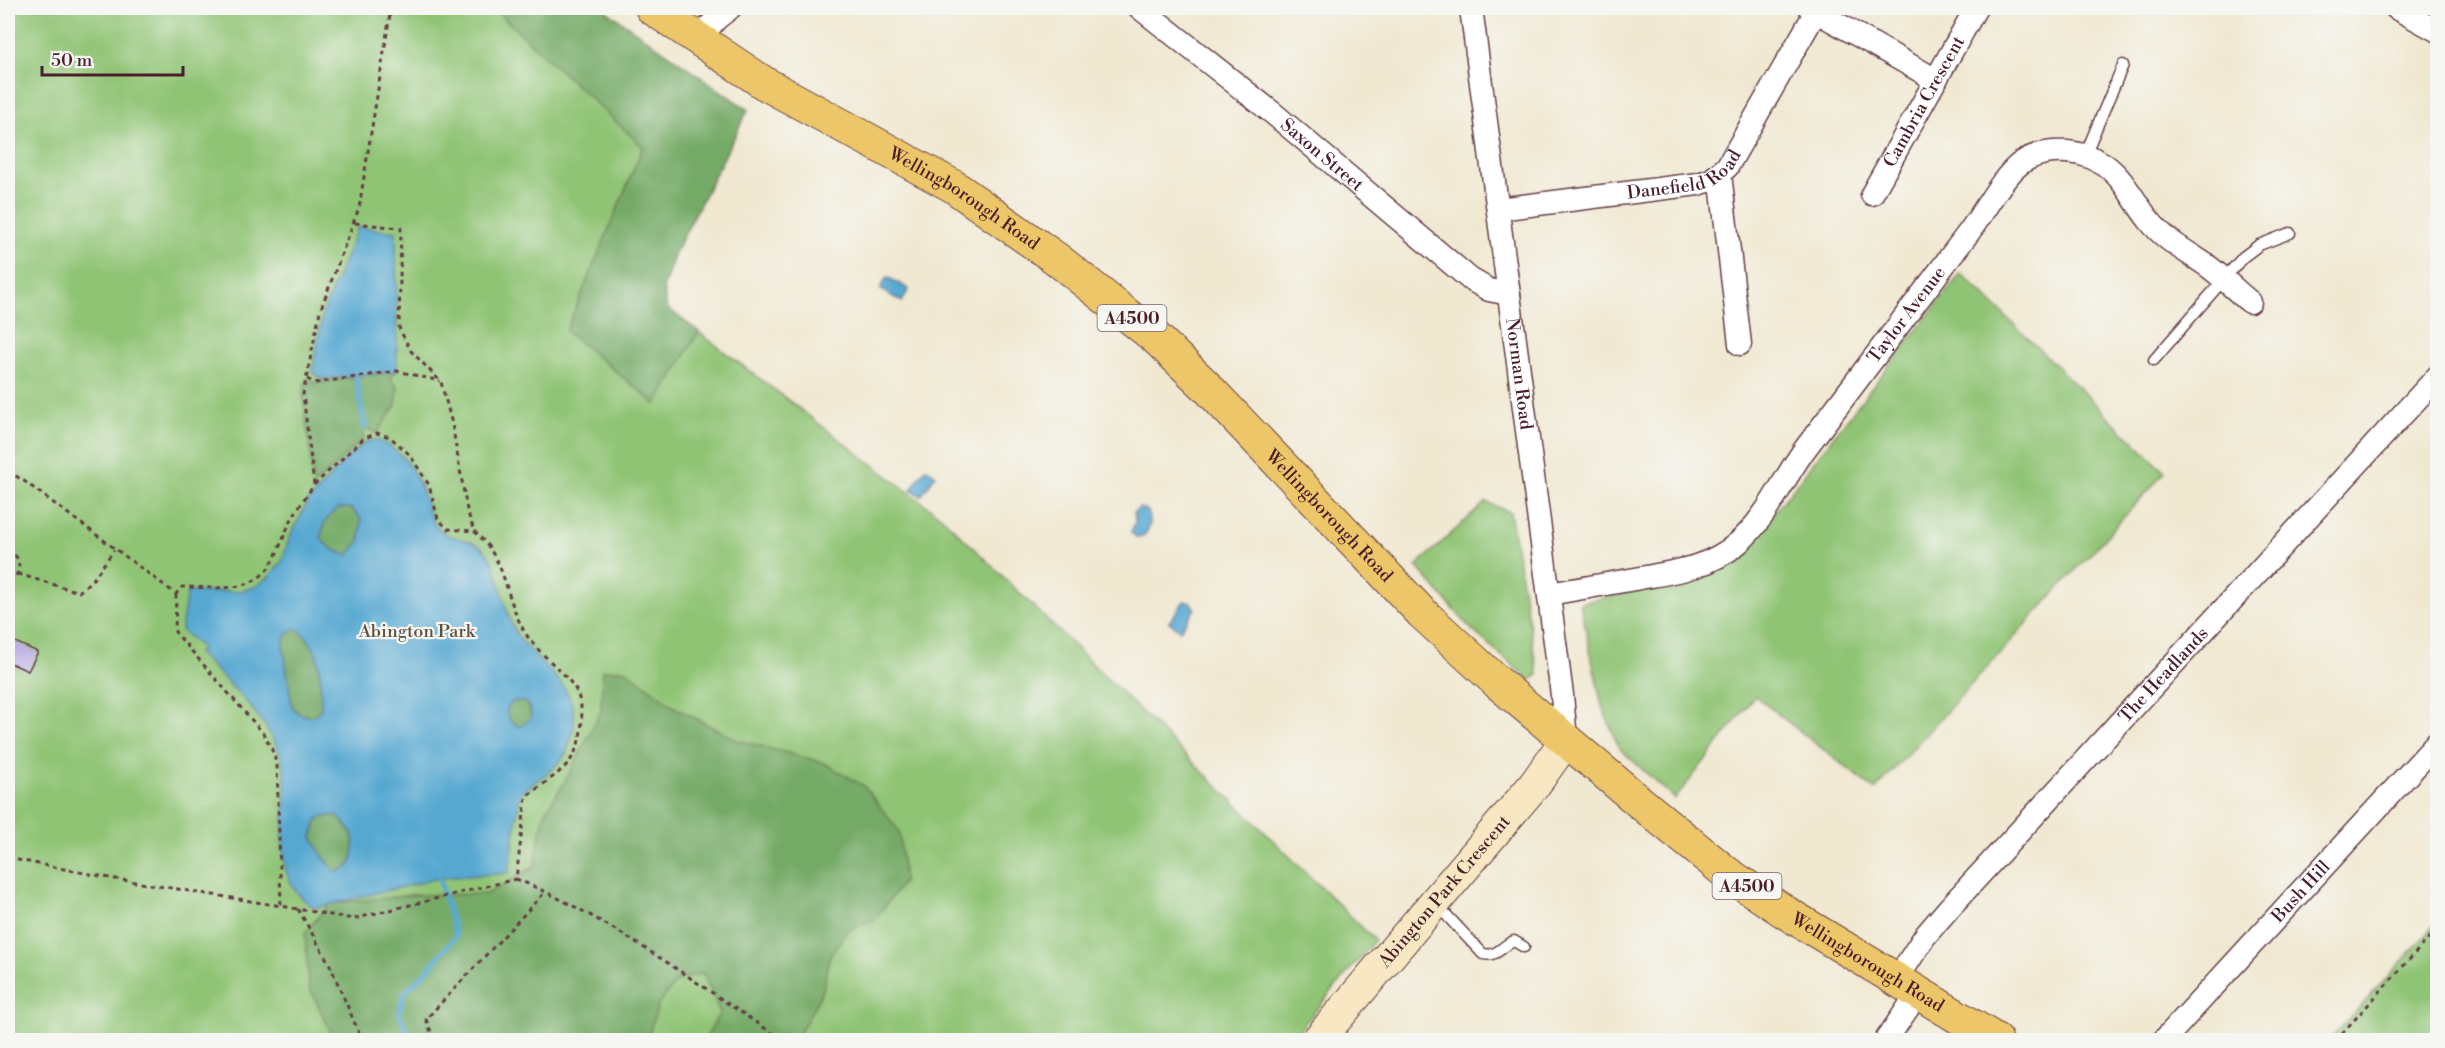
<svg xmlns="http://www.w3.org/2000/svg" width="2445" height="1048" viewBox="0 0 2445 1048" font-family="'Libre Bodoni',serif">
<rect width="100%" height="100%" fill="#f6f6f2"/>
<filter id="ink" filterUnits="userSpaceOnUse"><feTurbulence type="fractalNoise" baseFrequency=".0167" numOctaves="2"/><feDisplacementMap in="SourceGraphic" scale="12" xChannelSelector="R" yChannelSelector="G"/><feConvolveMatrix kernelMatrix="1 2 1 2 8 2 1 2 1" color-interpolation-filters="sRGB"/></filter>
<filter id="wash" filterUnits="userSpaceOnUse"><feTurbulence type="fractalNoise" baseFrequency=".008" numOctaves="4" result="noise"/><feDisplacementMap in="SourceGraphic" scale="24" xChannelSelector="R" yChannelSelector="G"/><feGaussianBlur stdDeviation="1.35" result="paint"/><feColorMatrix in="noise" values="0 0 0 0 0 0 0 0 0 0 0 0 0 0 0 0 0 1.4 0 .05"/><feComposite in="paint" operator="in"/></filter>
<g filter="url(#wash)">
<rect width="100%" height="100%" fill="#f0e8d1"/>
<g fill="#90c475" stroke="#6d7250" stroke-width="1.5">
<polygon points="8,8 602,8 748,110 675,253 663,288 667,308 943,518 1375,940 1291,1040 8,1040"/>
<polygon points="1961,273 2165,472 1875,790 1755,696 1675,799 1619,748 1602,706 1580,603 1687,578 1763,527"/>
<polygon points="1486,502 1510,512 1538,675 1530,680 1472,630 1416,566"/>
<polygon points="2437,923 2437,1040 2329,1040 2339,1030"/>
</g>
<g fill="#74aa66" stroke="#5f6448" stroke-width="1.5">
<polygon points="493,8 602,8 748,110 675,253 663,288 667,308 699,332 656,404 566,331 643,147"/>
<polygon points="397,371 390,378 398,388 396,405 377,433 365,428 363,439 314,485 303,394 307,379 315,383"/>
<path d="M339 508H351L361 519 360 541 348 555 335 551 321 540C322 524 325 517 339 508Z"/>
<path d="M296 628C324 647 320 679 321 709L312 717 300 714 292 707 283 644 286 635Z"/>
<polygon points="603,670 626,670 674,707 737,740 822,762 864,786 899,831 904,881 875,919 847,931 829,957 823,990 796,1040 705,1040 720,1012 703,973 677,981 658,1005 647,1040 335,1040 309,987 305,933 329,904 411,895 487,894 534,867 544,815 570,773 601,711"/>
<polygon points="513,701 525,701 530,709 531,718 520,727 510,721 506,710"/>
<path d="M337 815C355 834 358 841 350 866L336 873 322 855 312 837 318 818Z"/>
</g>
<g fill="#56a8d1" stroke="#50647e" stroke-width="1.5" fill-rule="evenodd">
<polygon points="358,227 396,232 397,371 323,379 312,373 323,312"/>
<polygon points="887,277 909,289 902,302 880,289"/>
<path d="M377 440C402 449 416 472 424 497 427 506 429 516 434 523 449 545 470 533 487 553 500 570 503 610 515 631 532 662 575 680 574 720 574 731 569 750 562 759 553 771 532 784 520 794L509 873 439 878 315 908C257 873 300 803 279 751 263 713 227 682 198 653L202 648 181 630 187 592 240 591 255 587 269 577 282 561 289 539 307 503 344 461 367 441ZM339 508H351L361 519 360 541 348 555 335 551 321 540C322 524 326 517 339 508ZM296 628C324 647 320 679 321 709L312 717 300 714 292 707 283 644 286 635ZM513 701 525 702 530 709 531 718 520 727 510 721 506 710ZM337 815C356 833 358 841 350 866L336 873 322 855 312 837 318 818Z"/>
<polygon points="926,468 936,475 921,496 911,489"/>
<path d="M1139 508 1147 510C1153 520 1150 535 1138 538L1131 533 1135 522 1134 512Z"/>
<polygon points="1184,601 1191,603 1195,609 1180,630 1169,622"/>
</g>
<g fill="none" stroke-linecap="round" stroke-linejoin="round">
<g stroke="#56a8d1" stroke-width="5">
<polyline points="356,377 365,428"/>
<polyline points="411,1040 399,1014 404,993 424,974 456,936 439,878"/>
</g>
</g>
<g id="blocks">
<polygon fill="#b4a5e3" points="8,639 38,652 28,671 8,662"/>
</g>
</g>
<g filter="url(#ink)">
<use href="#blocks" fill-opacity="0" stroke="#633d44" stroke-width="1.5"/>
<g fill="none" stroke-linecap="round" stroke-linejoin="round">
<defs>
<g id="lane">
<polyline points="2085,155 2123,65"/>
<polyline points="2154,360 2243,257 2259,245 2290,233"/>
<path d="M1437 905 1483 954C1498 957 1501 946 1514 941L1524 947"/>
</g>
<g id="street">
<path id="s1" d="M1140 8 1274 114 1470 279 1489 290 1509 294"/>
<path id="s2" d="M1471 8 1562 695 1566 740"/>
<polyline points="1810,8 1936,80"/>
<polyline points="2396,8 2438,31"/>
<polyline points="698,40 716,19 730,8"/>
<polyline points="1720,174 1740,344"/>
<path id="s3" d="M1872 194 1976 8"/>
<path id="s4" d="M1498 209 1698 184 1711 180 1727 167 1818 8"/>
<path id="s5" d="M1549 594C1577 589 1606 584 1635 579 1672 572 1708 569 1738 543 1767 518 1783 479 1805 449 1858 378 1912 307 1966 236 1983 215 2000 179 2021 163 2039 150 2066 149 2087 156 2120 167 2129 195 2149 220 2165 241 2188 252 2209 267 2224 278 2236 291 2250 302"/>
<path id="s6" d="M1897 979 1925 936 1949 908 2438 376"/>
<polyline points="1886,1040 1919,992"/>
<path id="s7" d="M2164 1040 2438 742"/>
</g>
<g id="secondary">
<path id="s8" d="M1318 1040 1535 784 1566 740"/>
</g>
<g id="primary">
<path id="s9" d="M652 8 764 83 953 186 1058 260 1156 338 1205 385 1421 612 1497 682 1642 804 1728 874 1785 912 1996 1040"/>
</g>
</defs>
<use href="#lane" stroke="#633d44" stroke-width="13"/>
<use href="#street" stroke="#633d44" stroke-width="25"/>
<use href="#secondary" stroke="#633d44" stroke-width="34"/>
<use href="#primary" stroke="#633d44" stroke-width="35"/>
<g stroke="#633d44" stroke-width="3" stroke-dasharray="4.5 4.5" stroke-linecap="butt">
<polyline points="355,223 401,228 399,328 411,351 441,382 452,424 467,510 474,531"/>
<polyline points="307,379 315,383 397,371 440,381"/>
<path d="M8 471 24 481 176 594 182 587C201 587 225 590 243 585 272 577 276 553 287 529 294 513 304 499 314 485L303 394 320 311 359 208 391 8"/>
<path d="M8 549C22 557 23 574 8 583"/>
<polyline points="18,574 79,592 94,578 114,550"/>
<path d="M176 594 175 632 263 733 272 750 277 765 281 906 353 919 516 879 526 797C538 787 560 774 569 762 584 743 587 703 572 684 557 665 534 650 523 629 503 592 508 562 474 531L448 529 438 519 429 485 410 455 390 437 377 433 363 439 314 485"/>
<polyline points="8,858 110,878 281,906"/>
<path d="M516 879C608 916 699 986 783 1040"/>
<polyline points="298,909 329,963 362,1040"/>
<polyline points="434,1040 426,1019 546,891"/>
<polyline points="2336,1040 2438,928"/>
</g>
<use href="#lane" stroke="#fff" stroke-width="10"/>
<use href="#street" stroke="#fff" stroke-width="22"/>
<use href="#secondary" stroke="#f7e8c3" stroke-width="32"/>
<use href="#primary" stroke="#ecc669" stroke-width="33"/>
</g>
</g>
<g text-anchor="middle" stroke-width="4.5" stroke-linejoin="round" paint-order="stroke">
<g fill="#f6f6f2" stroke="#7e6067" stroke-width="1.5">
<rect x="1097.5" y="305" width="69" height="26" rx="4.5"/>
<rect x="1712.5" y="873" width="69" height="26" rx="4.5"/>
</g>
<g font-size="16" font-weight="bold" fill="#4a1f2b">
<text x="1132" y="324">A4500</text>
<text x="1747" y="892">A4500</text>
</g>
<g font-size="18" fill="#4a1f2b" stroke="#f6f6f2">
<text dy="6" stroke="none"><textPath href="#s3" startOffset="106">Cambria Crescent</textPath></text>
<text dy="6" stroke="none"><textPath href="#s1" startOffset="234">Saxon Street</textPath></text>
<text dy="6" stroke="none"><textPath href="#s4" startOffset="192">Danefield Road</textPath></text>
<text dy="6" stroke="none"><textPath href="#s9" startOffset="366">Wellingborough Road</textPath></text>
<text dy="6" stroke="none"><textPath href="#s5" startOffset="482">Taylor Avenue</textPath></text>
<text dy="6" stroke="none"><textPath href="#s2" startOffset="369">Norman Road</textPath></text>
<text dy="6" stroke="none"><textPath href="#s9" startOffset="852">Wellingborough Road</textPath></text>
<text dy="6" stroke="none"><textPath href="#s6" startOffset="405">The Headlands</textPath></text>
<text dy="6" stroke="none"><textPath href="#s7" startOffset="202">Bush Hill</textPath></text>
<text dy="6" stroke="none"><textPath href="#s8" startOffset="195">Abington Park Crescent</textPath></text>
<text dy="6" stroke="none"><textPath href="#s9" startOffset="1554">Wellingborough Road</textPath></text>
</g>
<g font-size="18" fill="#5f5141" stroke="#f6f6f2">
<text x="417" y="637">Abington Park</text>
</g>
</g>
<rect width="2445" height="1048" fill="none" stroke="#f6f6f2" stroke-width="30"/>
<path d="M42 66v9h141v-9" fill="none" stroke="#4a1f2b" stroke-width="3"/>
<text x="51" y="66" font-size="18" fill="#4a1f2b" stroke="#f6f6f2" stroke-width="4.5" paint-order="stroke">50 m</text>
</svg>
